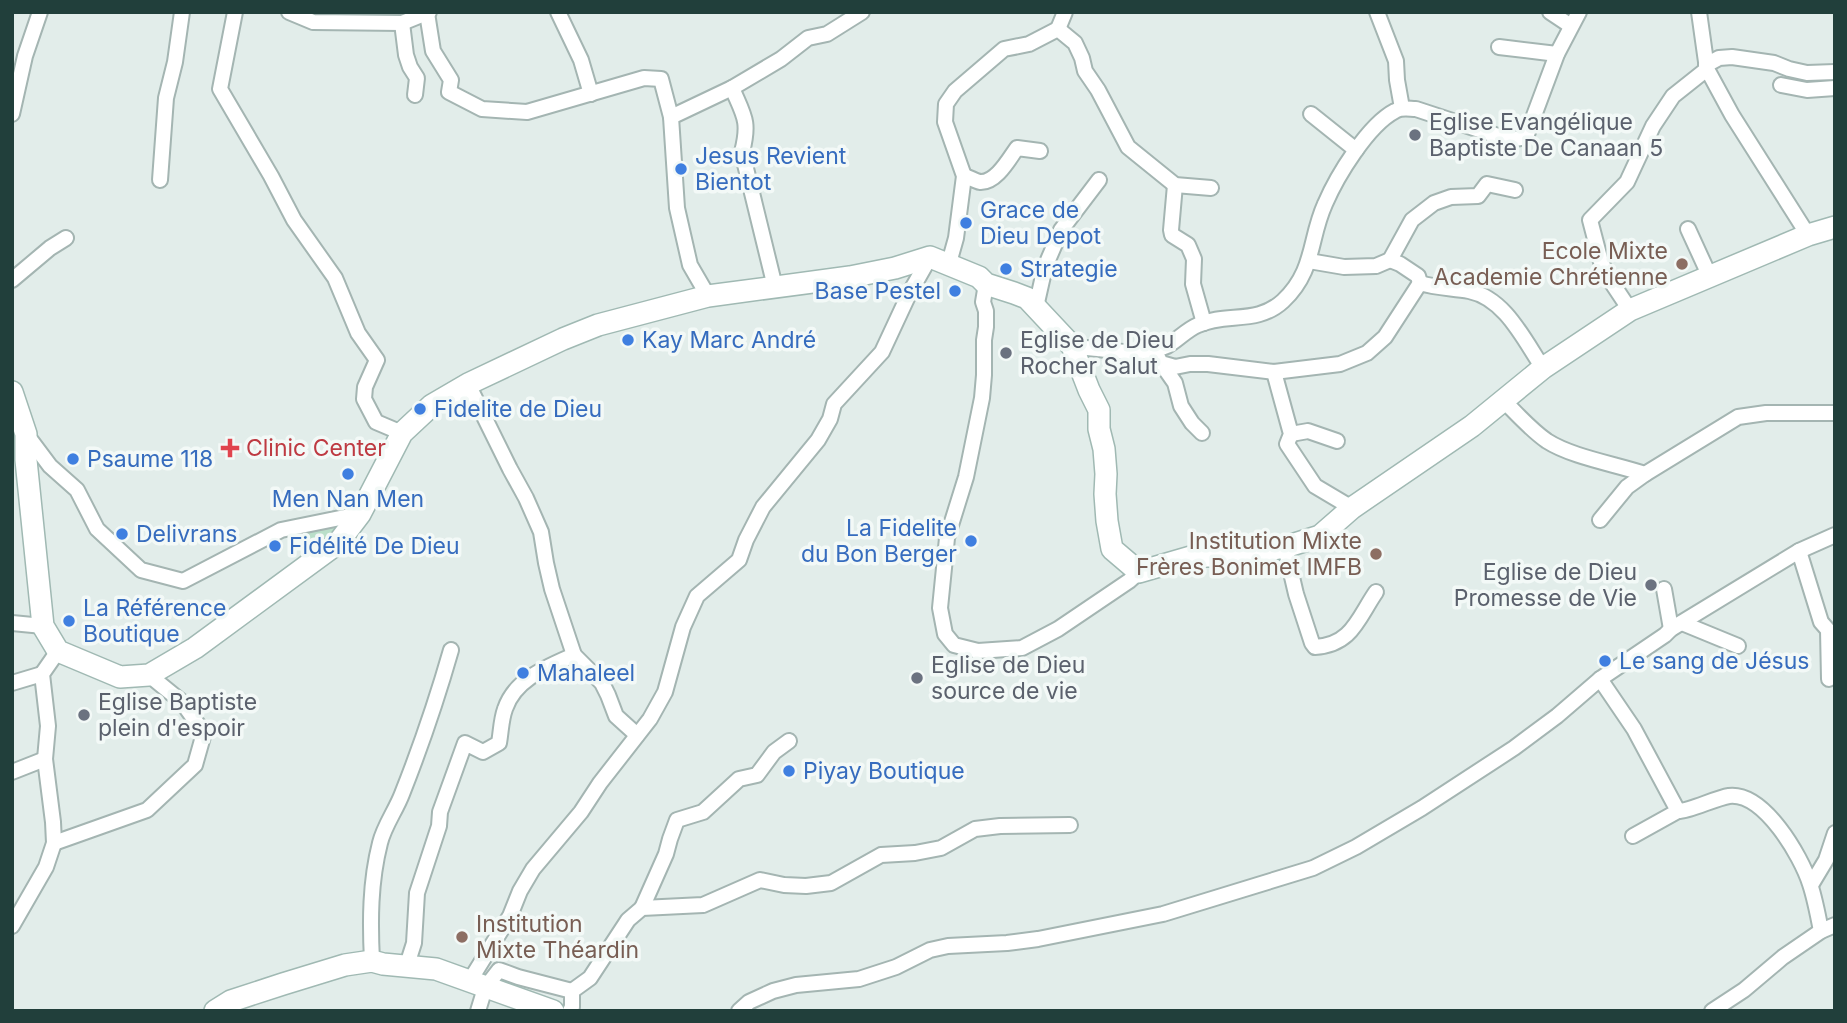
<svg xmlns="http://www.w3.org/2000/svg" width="1847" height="1023" viewBox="0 0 1847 1023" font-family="Inter,sans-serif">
<rect width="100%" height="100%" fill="#e2edea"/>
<polygon fill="#badfc9" points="347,522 309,561 307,551 293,534"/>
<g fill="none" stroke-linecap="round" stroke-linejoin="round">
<defs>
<g id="street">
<polyline points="235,12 220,89 271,176 294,220 335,278 358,333 377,360 365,387 364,399 376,422 402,433"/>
<polyline points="289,12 313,22 402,23 429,12"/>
<polyline points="558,12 581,60 591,94"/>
<polyline points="1377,12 1396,61 1397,80 1402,108"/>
<polyline points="1550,12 1571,26"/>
<polyline points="1699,12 1707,69 1732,115 1808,235"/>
<polyline points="427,13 433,51 451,80 449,92 482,109 527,112 644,78 661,79 671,117"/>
<polyline points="402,23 406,55 410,67 417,78 415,95"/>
<polyline points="1058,29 1065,12"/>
<polyline points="1499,47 1557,54"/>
<polyline points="1706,65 1719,58 1732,57 1774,63 1789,69 1807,73 1835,72"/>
<polyline points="1781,85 1807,90 1835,88"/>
<path d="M732 88C744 116 750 121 742 152L775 287"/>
<polyline points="12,114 25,56 40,12"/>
<polyline points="1311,114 1356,150"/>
<path d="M964 176C969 177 975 181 980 182 996 183 1009 159 1017 148L1040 151"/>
<polyline points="160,180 166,98 175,62 182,12"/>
<polyline points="1175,185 1171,230 1172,235 1188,245 1194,259 1193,284 1204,323"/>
<polyline points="1688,229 1710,277"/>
<polyline points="1390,260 1400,264 1418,276 1420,283"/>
<polyline points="1309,261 1344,267 1376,266 1390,260 1412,220 1434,203 1451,197 1478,196 1487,184 1515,190"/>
<polyline points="956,268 949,263 956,238 964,176 945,122 946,104 955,91 1004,49 1029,44 1058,29 1075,43 1082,58 1085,71 1098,90 1128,147 1175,185 1211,188"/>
<polyline points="12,280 50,248 66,238"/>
<polyline points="986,284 983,302 986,311 986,327 984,340 984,375 982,398 966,477 947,538 940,608 945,634 954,645 978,651 1022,648 1058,629 1129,581 1139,572"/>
<polyline points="708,296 690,265 677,208 671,117 732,88 781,59 808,38 827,34 862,12"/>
<polyline points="1036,307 1045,267 1061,230 1099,180"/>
<polyline points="1630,310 1612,283 1601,262 1590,220 1627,182 1653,126 1673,96 1707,69"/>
<path d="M1072 346C1081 348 1089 348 1098 349 1120 352 1146 356 1167 346 1178 340 1186 330 1198 325 1227 312 1257 325 1283 301 1315 271 1309 239 1325 204 1337 176 1368 125 1395 111 1401 107 1409 109 1416 109L1501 137 1516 139 1526 137 1557 54 1579 12"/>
<path d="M1154 350 1161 363 1175 367 1190 364H1208L1274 372 1340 364 1367 353 1385 337 1420 283C1436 288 1452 288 1469 291 1505 298 1524 340 1543 368"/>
<polyline points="1161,363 1175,383 1181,406 1192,423 1202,433"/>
<polyline points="1274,372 1291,434 1287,444 1315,486 1352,508"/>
<path d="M1503 400C1517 414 1531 430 1547 441 1572 457 1615 464 1645 474L1738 417 1766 413H1835"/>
<polyline points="26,434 50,466 77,490 97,529 141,570 183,581 281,530 360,514"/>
<polyline points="1291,434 1308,431 1337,441"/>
<polyline points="1600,520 1627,487 1645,474"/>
<path d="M1285 547 1296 594 1312 643 1315 647C1352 645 1358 618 1376 592"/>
<polyline points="1799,551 1821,622 1828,630 1829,679"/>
<polyline points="1664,589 1671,629"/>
<polyline points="12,623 43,626"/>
<polyline points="1682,623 1738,646"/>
<polyline points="574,655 602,683 608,695 616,716 637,735"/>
<polyline points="1600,679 1634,729 1678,811 1633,836"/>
<polyline points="12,683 42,674"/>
<polyline points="12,772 45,759"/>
<path d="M1678 811C1687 812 1716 798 1729 796 1764 792 1801 856 1810 884 1815 899 1818 915 1821 931"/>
<polyline points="54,843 147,810 195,765 204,733 182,702 149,675"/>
<polyline points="1811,885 1826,860 1835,833"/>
<polyline points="642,908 666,854 670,839 677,820 703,812 739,779 757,775 774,752 789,741"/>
<polyline points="12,926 46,867 54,843 53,822 45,759 48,726 42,674 58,651"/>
<path d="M372 961C370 922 370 882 380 843 384 826 396 810 402 794 421 746 437 699 451 650"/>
<path d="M407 965 414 943 417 893 439 826 440 812 465 743 483 752 499 743C501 732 501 720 505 709 515 679 547 667 574 655L552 589 546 563 541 532 526 498 510 469 468 384"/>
<polyline points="469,982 510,916 520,891 533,869 581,812 600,783 650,719 665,692 683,627 697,596 739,560 746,540 763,507 818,440 830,419 834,404 882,352 909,294 930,257"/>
<polyline points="572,991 590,978 628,920 642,908 703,905 760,880 784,885 806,886 831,883 881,855 915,853 941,848 975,829 1000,826 1070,825"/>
<polyline points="478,1011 485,988 499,970 518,977 572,991 572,1007 570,1011"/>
<polyline points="739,1011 749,1002 773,991 796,985 859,979 896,967 930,950 948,946 1007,943 1038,939 1163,914 1313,868 1356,847 1422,808 1514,748 1557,716 1600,679 1665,635 1671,629 1799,551 1835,535"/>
<polyline points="1712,1011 1744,990 1783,957 1821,931 1835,925"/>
</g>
<g id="secondary">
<polyline points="12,392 26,434 26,460 43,626 58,651 120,677 149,675 195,648 338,543 360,514 402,433 432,405 468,384 563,339 598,325 708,296 850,277 895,268 930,257 979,277 986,284 1014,293 1027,298 1072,346 1089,390 1099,410 1099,429 1104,449 1106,474 1105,494 1107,521 1112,549 1139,572 1194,556 1231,556 1285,547 1320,536 1352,508 1472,426 1543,368 1630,310 1808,235 1835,227"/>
<polyline points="215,1011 231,1001 283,984 345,965 372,961 383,964 436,969 553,1011"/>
</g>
</defs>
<use href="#street" stroke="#a4b5b2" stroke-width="18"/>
<use href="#secondary" stroke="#a0b9b3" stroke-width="24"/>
<use href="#street" stroke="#fff" stroke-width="14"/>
<use href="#secondary" stroke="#fff" stroke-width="21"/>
</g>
<g fill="#6b7280" stroke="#f3f9f7" stroke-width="2.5">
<circle cx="1415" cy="135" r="7"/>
<circle cx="1006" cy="353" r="7"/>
<circle cx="1651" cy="585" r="7"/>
<circle cx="917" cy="678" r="7"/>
<circle cx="84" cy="715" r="7"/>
</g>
<g fill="#3f7fe0" stroke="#f3f9f7" stroke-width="2.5">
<circle cx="681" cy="169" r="7"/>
<circle cx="966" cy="223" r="7"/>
<circle cx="1006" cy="269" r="7"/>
<circle cx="955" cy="291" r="7"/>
<circle cx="628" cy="340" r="7"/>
<circle cx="420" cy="409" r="7"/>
<circle cx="73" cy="459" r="7"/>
<circle cx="348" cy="474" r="7"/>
<circle cx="122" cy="534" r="7"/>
<circle cx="971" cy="541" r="7"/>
<circle cx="275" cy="546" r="7"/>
<circle cx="69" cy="621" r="7"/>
<circle cx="1605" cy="661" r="7"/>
<circle cx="523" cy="673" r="7"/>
<circle cx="789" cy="771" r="7"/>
</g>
<g fill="#8d6e63" stroke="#f3f9f7" stroke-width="2.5">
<circle cx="1682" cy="264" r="7"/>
<circle cx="1376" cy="554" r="7"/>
<circle cx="462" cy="937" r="7"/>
</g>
<path fill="#e0444e" stroke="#f3f9f7" stroke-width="2.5" d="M226.5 437.5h7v7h7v7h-7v7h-7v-7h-7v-7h7z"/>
<g text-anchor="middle" stroke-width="7" stroke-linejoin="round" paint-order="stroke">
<g font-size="23" fill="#5b616d" stroke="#f3f9f7" text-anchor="start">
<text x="1429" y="130">Eglise Evangélique<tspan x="1429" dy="26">Baptiste De Canaan 5</tspan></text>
<text x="1020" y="348">Eglise de Dieu<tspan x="1020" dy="26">Rocher Salut</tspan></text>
<text x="1637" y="580" text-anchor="end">Eglise de Dieu<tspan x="1637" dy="26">Promesse de Vie</tspan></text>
<text x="931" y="673">Eglise de Dieu<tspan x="931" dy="26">source de vie</tspan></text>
<text x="98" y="710">Eglise Baptiste<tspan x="98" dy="26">plein d'espoir</tspan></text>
</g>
<g font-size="23" fill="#366cbe" stroke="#f3f9f7" text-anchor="start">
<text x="695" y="164">Jesus Revient<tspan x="695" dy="26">Bientot</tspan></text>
<text x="980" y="218">Grace de<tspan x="980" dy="26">Dieu Depot</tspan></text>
<text x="1020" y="277">Strategie</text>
<text x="941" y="299" text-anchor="end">Base Pestel</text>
<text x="642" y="348">Kay Marc André</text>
<text x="434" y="417">Fidelite de Dieu</text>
<text x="87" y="467">Psaume 118</text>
<text x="348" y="507" text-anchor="middle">Men Nan Men</text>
<text x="957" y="536" text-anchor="end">La Fidelite<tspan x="957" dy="26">du Bon Berger</tspan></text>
<text x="136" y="542">Delivrans</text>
<text x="289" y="554">Fidélité De Dieu</text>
<text x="83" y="616">La Référence<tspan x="83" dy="26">Boutique</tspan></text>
<text x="1619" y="669">Le sang de Jésus</text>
<text x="537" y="681">Mahaleel</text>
<text x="803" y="779">Piyay Boutique</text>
</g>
<g font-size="23" fill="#785e54" stroke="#f3f9f7" text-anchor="end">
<text x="1668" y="259">Ecole Mixte<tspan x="1668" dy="26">Academie Chrétienne</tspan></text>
<text x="1362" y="549">Institution Mixte<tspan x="1362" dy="26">Frères Bonimet IMFB</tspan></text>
<text x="476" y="932" text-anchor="start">Institution<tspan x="476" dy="26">Mixte Théardin</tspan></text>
</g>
<g font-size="23" fill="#be3a42" stroke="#f3f9f7" text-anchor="start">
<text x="246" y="456">Clinic Center</text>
</g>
</g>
<rect width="1847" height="1023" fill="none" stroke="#213f3b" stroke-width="28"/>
</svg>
